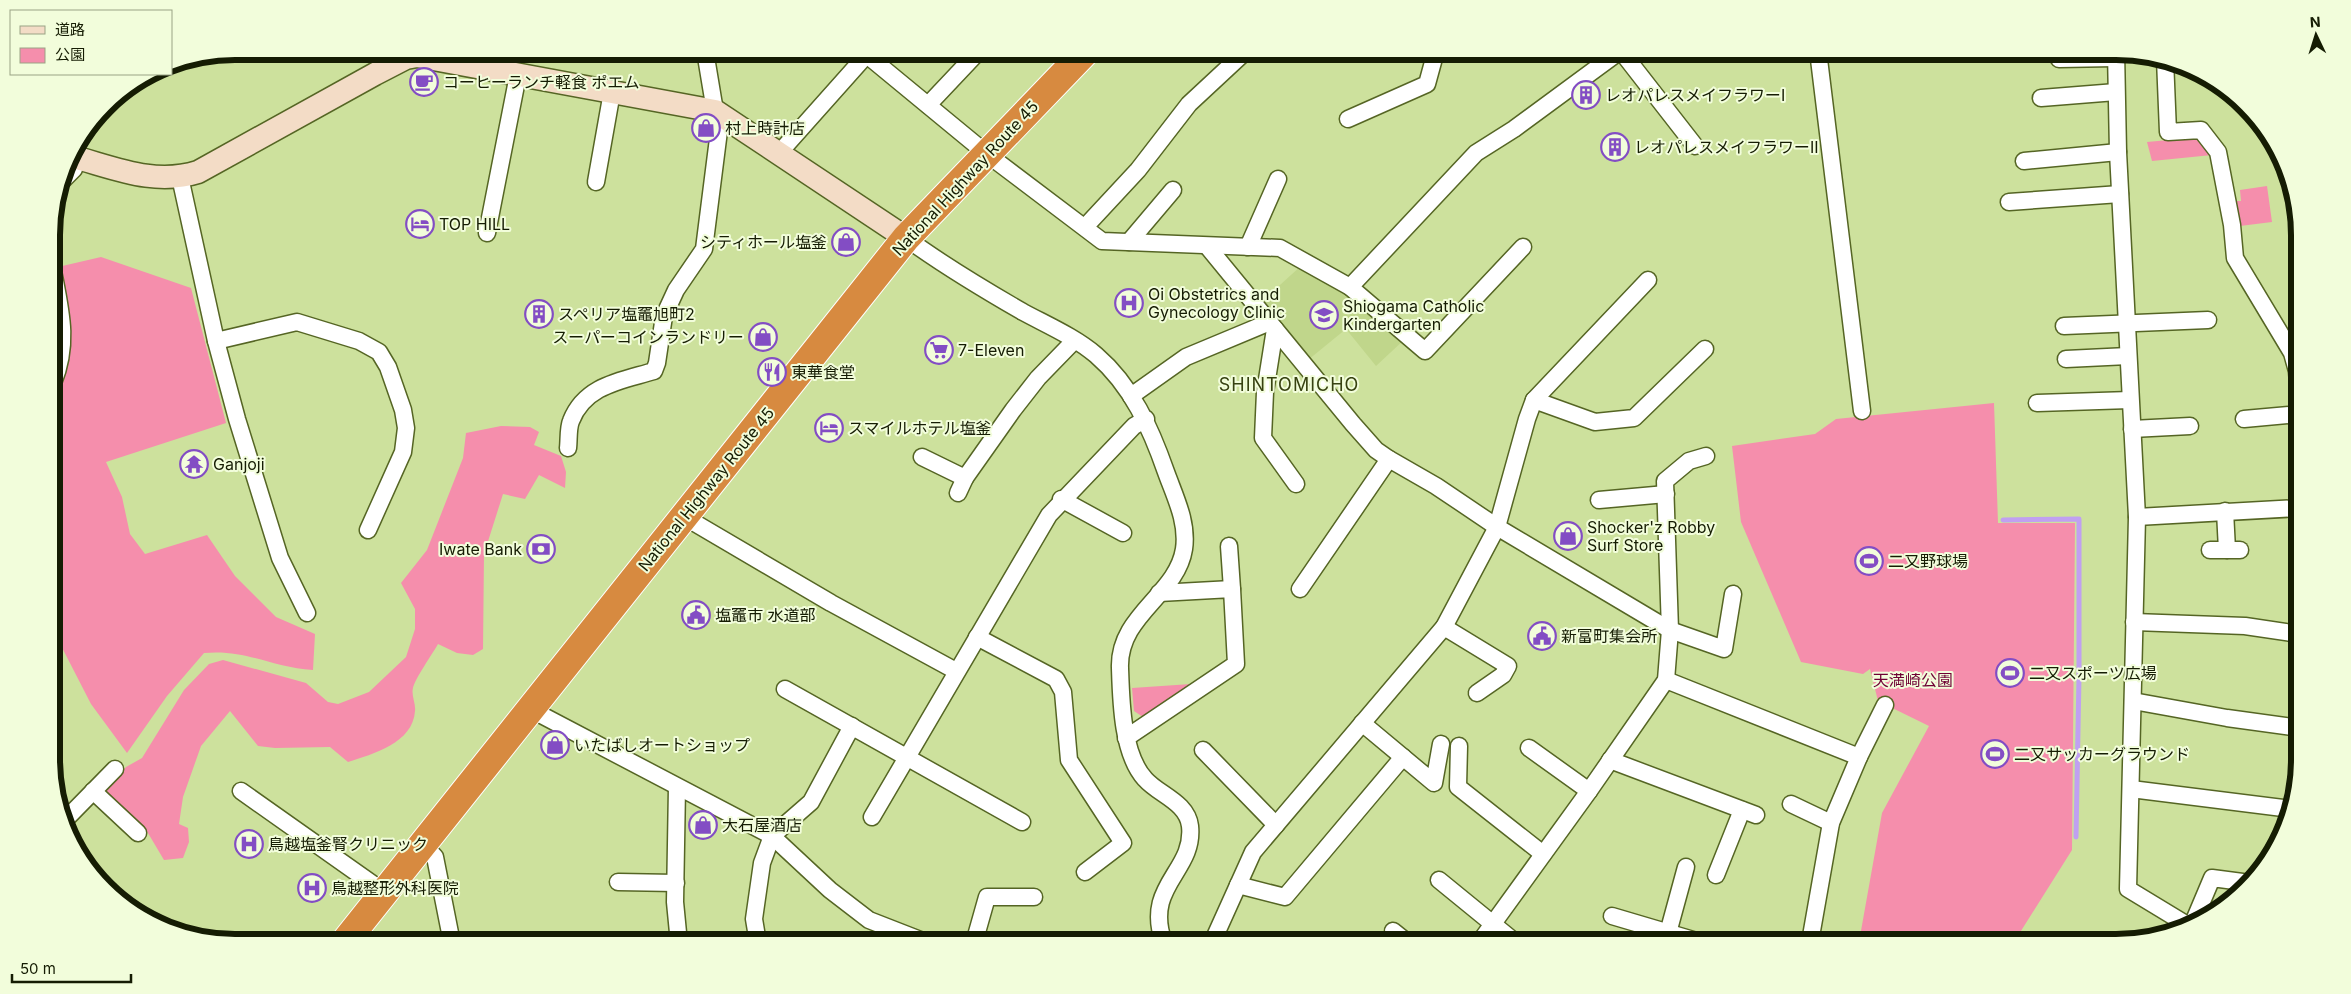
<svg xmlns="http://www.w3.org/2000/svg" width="2351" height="994" viewBox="0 0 2351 994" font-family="Inter,'Noto Sans JP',sans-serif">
<rect width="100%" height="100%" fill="#cde19d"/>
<polygon fill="#c0d68b" points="1302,265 1348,290 1405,339 1376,366 1346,329 1308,360 1261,302"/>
<g fill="#f58eac">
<polygon points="2201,137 2212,155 2152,161 2147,142"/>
<polygon points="2267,186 2272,222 2240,226 2236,201 2241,201 2240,190"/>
<path d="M101 257 191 288 226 423 106 462 122 497 130 534 145 554 207 535 235 576 276 617 315 634 313 670C273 668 247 649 204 653L167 696 127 753 91 704 54 632 53 392 67 360 58 267Z"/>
<polygon points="1994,403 1998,523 2075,523 2072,850 2014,942 1859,942 1882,813 1929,726 1878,701 1870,669 1863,674 1801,662 1741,522 1732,446 1815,434 1836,419"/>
<path d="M501 426 530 427 539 432 534 445 561 456 566 472 565 488 539 475 525 499 503 494 484 554 483 649 473 655 457 653 438 644C433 653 414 680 413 688 411 695 416 704 415 711 413 743 373 754 348 762L330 747 275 748 258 746 230 711 201 746 183 797 179 824 188 828 189 842 183 858 164 860 145 828 121 809 105 791 126 767 142 758 184 690 209 664 223 660 306 683 328 702 338 704 369 692 406 657 415 629V609L401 583 427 550 463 458 466 433Z"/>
<polygon points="1191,684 1143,717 1134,711 1132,688"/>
</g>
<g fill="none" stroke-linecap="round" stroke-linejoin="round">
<polyline stroke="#c0a0f1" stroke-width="5" points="2003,520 2079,519 2079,677 2076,837"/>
<defs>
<g id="street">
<polyline points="705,51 715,111"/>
<polyline points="862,51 987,154 1102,241 1280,248 1350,287 1425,351 1523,247"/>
<polyline points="1621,51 1695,146"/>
<polyline points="1818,51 1862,411"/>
<polyline points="2116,51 2118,152 2137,517 2128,889 2189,926"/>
<polyline points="2059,59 2115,58"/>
<polyline points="2165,59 2168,132 2201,130 2218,152 2232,225 2235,258 2292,353 2297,371 2299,395"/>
<polyline points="2041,98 2116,92"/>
<polyline points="928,105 979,51"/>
<polyline points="1348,119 1427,84 1436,51"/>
<polyline points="780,152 870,51"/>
<polyline points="2024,161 2118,152"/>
<polyline points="180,177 216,341 237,419 280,558 307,613"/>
<polyline points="63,180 74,169 77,158"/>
<polyline points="596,182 612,92"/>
<polyline points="2009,202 2120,194"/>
<polyline points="1085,227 1138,170 1189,104 1246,51"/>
<polyline points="487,233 518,75"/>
<path d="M906 238C943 265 983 289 1023 312 1047 325 1075 337 1096 355 1132 386 1151 429 1166 472 1175 497 1188 522 1184 549 1177 595 1118 615 1120 668 1121 700 1122 754 1145 779 1159 795 1187 802 1190 826 1195 872 1143 885 1164 943"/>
<polyline points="1129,242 1173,190"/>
<polyline points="1207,246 1353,424 1376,450 1389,459 1436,486 1497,527 1670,630 1724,649 1733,594"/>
<polyline points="1248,247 1278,179"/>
<path d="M52 266C60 308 70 342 53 383"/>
<polyline points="1350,287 1476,153 1514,129 1620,51"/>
<polyline points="2064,326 2208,320"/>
<polyline points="1275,329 1265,392 1263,438 1296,484"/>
<polyline points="216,341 297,322 359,341 379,352 388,367 403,410 406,428 403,452 368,530"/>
<polyline points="2066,359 2128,356"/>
<polyline points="1131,396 1186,357 1270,322"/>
<polyline points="1534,400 1595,422 1634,418 1705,349"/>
<polyline points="2037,403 2130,400"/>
<polyline points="2244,419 2299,414"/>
<polyline points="2132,429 2190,426"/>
<path d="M568 448C569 440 568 428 571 421 585 385 621 381 654 371L657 363 664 316 676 290 704 249 721 115"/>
<polyline points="922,457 965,478 1013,410 1038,378 1074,341"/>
<polyline points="958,493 965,478"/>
<polyline points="1061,499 1123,533"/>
<polyline points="1599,500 1666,494"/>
<polyline points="2225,511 2227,550"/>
<polyline points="683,516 831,603 956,671"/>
<polyline points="2137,517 2299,508"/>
<polyline points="1229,546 1232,589"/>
<polyline points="2210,550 2240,550"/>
<polyline points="1300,589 1389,459"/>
<polyline points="2134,622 2245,626 2299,634"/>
<polyline points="1444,627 1508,666 1503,675 1477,693"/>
<polyline points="977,637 1056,679 1063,692 1069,760 1123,843 1085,872"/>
<polyline points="1666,680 1859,757"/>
<polyline points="785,689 1022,822"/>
<polyline points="2133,701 2227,718 2300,728"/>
<polyline points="530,709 772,836 830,890 869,920 928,943"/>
<polyline points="1362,723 1434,783 1441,744"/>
<polyline points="1126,738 1236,664 1232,589 1159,593"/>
<polyline points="1459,746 1458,787 1543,854"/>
<polyline points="1529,748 1589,791"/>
<polyline points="1203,750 1276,825"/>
<polyline points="1610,760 1756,815"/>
<polyline points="677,787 675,902 679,943"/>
<polyline points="2131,789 2291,809"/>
<polyline points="93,791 138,833"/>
<polyline points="241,791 384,892"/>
<polyline points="1791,804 1831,823"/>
<polyline points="872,817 1049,515 1134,426 1146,419"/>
<polyline points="64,821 115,769"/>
<polyline points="423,844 435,857 452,943"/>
<polyline points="1716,875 1742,810"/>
<polyline points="1439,880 1515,942"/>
<polyline points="618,882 676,883"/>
<polyline points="1238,885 1285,897 1403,757"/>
<polyline points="1612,916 1700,942"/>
<polyline points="2193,923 2212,878 2250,883"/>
<polyline points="1393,931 1408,943"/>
<polyline points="1668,933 1686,867"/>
<polyline points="1810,942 1831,823 1859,757 1885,705"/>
<polyline points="758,943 754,919 762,863 772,836 811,802 852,726"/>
<polyline points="974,943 987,897 1034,897"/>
<polyline points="1212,943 1253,852 1444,627 1497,527 1527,419 1534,400 1648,280"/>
<polyline points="1479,943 1589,791 1666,680 1670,630 1665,481 1689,461 1706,456"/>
</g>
<path id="secondary" d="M70 156C113 167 153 186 198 172L375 74 406 58 417 56 715 111 906 238"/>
<polyline id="highway" points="344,943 906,238 1086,51"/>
</defs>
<use href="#street" stroke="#556524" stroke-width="19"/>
<use href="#secondary" stroke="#556524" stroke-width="25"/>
<use href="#highway" stroke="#fff" stroke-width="30"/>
<use href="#street" stroke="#fff" stroke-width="16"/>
<use href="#secondary" stroke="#f3dcc6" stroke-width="22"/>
<use href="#highway" stroke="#d78a40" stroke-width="28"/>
</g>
<defs>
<symbol id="cafe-ring" viewBox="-11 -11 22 22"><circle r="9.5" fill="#f2fddb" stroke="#834dc4" stroke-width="1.5"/><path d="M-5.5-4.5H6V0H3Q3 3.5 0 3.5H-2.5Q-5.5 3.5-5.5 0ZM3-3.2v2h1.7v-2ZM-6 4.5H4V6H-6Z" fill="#834dc4"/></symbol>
<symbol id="building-ring" viewBox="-11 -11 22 22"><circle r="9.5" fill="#f2fddb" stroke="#834dc4" stroke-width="1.5"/><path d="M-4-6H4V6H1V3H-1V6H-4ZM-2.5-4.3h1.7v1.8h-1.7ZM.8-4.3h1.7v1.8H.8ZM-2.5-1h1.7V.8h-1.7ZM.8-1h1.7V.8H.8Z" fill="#834dc4"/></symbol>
<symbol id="shop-ring" viewBox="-11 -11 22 22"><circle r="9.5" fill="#f2fddb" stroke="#834dc4" stroke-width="1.5"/><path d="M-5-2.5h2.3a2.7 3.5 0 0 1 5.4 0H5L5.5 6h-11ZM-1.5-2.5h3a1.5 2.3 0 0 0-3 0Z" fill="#834dc4"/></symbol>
<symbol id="hotel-ring" viewBox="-11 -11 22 22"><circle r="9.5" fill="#f2fddb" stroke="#834dc4" stroke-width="1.5"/><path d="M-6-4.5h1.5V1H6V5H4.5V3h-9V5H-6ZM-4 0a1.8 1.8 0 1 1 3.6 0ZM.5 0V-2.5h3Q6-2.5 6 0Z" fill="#834dc4"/></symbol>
<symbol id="hospital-ring" viewBox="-11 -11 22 22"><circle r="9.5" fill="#f2fddb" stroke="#834dc4" stroke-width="1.5"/><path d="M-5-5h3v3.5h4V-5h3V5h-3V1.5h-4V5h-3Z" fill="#834dc4"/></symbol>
<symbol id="school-ring" viewBox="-11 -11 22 22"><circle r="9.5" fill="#f2fddb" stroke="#834dc4" stroke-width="1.5"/><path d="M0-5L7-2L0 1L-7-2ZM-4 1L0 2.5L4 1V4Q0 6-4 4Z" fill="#834dc4"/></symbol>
<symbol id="supermarket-ring" viewBox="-11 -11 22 22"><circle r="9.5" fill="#f2fddb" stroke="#834dc4" stroke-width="1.5"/><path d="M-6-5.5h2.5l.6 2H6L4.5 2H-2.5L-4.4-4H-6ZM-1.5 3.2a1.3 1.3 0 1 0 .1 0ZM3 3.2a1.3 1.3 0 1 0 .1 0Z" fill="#834dc4"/></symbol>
<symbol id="restaurant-ring" viewBox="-11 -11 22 22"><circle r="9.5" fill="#f2fddb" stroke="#834dc4" stroke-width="1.5"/><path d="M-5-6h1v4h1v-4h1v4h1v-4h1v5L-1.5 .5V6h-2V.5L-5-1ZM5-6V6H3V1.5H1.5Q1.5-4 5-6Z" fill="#834dc4"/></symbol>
<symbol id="temple-ring" viewBox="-11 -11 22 22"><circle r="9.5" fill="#f2fddb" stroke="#834dc4" stroke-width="1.5"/><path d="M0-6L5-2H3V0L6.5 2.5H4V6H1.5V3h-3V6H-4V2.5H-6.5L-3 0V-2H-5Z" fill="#834dc4"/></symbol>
<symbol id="bank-ring" viewBox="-11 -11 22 22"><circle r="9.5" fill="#f2fddb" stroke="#834dc4" stroke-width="1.5"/><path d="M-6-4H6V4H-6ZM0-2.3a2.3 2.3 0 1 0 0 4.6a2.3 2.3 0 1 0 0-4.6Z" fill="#834dc4"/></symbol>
<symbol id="stadium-ring" viewBox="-11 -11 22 22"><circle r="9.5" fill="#f2fddb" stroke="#834dc4" stroke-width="1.5"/><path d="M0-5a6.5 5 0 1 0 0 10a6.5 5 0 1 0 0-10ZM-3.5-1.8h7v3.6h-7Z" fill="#834dc4"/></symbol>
<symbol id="civic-ring" viewBox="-11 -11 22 22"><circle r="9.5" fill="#f2fddb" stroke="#834dc4" stroke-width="1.5"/><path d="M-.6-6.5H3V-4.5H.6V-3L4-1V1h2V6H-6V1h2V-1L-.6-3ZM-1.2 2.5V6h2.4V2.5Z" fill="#834dc4"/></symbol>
</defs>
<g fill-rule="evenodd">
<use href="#cafe-ring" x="408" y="66" width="32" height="32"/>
<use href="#building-ring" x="1570" y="79" width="32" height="32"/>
<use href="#shop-ring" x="690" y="112" width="32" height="32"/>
<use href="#building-ring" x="1599" y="131" width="32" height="32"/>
<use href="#hotel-ring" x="404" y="208" width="32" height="32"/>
<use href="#shop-ring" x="830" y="226" width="32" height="32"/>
<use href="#hospital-ring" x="1113" y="287" width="32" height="32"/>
<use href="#building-ring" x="523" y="298" width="32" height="32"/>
<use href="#school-ring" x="1308" y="299" width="32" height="32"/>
<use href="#shop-ring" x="747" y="321" width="32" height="32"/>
<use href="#supermarket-ring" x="923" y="334" width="32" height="32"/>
<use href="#restaurant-ring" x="756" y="356" width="32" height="32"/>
<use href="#hotel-ring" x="813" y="412" width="32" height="32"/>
<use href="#temple-ring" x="178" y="448" width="32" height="32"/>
<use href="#shop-ring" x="1552" y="520" width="32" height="32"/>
<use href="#bank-ring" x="525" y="533" width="32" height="32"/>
<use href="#stadium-ring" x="1853" y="545" width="32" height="32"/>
<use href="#civic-ring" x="680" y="599" width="32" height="32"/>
<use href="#civic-ring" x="1526" y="620" width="32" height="32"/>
<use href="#stadium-ring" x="1994" y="657" width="32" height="32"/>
<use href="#shop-ring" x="539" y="729" width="32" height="32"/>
<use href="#stadium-ring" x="1979" y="738" width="32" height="32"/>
<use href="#shop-ring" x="687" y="809" width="32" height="32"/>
<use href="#hospital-ring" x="233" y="828" width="32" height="32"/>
<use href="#hospital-ring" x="296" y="872" width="32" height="32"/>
</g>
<g text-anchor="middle" stroke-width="4" stroke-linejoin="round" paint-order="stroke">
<g font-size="16" fill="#151c03" stroke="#f2fddb" text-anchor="start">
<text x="443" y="88">コーヒーランチ軽食 ポエム</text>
<text x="1605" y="101">レオパレスメイフラワーI</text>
<text x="725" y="134">村上時計店</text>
<text x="1634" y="153">レオパレスメイフラワーII</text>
<text x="439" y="230">TOP HILL</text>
<text x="827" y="248" text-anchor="end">シティホール塩釜</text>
<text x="1148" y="300">Oi Obstetrics and<tspan x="1148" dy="18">Gynecology Clinic</tspan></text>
<text x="1343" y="312">Shiogama Catholic<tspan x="1343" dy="18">Kindergarten</tspan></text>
<text x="558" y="320">スペリア塩竈旭町2</text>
<text x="744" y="343" text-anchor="end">スーパーコインランドリー</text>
<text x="958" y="356">7-Eleven</text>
<text x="791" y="378">東華食堂</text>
<text x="848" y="434">スマイルホテル塩釜</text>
<text x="213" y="470">Ganjoji</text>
<text x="1587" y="533">Shocker'z Robby<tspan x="1587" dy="18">Surf Store</tspan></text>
<text x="522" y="555" text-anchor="end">Iwate Bank</text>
<text x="1888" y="567">二又野球場</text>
<text x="715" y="621">塩竈市 水道部</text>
<text x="1561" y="642">新富町集会所</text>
<text x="2029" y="679">二又スポーツ広場</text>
<text x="574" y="751">いたばしオートショップ</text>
<text x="2014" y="760">二又サッカーグラウンド</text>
<text x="722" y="831">大石屋酒店</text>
<text x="268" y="850">鳥越塩釜腎クリニック</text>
<text x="331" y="894">鳥越整形外科医院</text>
</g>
<g font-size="16" fill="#151c03" stroke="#f2fddb">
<text transform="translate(965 178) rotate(-47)" y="6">National Highway Route 45</text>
<text transform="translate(706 489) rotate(-51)" y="6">National Highway Route 45</text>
</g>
<g font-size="16" fill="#6e0034" stroke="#f2fddb">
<text x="1913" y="686">天満崎公園</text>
</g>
<g font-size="18" letter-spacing="1" fill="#374211" stroke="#f2fddb">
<text x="1289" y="391">SHINTOMICHO</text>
</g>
</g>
<path d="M0 0H2351V994H0ZM235 60H2116A175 175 0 0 1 2291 235V759A175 175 0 0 1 2116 934H235A175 175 0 0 1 60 759V235A175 175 0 0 1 235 60Z" fill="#f2fddb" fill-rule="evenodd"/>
<path fill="none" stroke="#151c03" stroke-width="6" d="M235 60H2116A175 175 0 0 1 2291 235V759A175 175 0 0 1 2116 934H235A175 175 0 0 1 60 759V235A175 175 0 0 1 235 60Z"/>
<rect x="10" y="10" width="162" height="65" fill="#f2fddb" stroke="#9aa385"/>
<rect x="20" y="26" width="25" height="8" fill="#f3dcc6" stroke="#9aa385"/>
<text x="55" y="35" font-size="15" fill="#151c03">道路</text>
<rect x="20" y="48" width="25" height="15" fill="#f58eac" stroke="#9aa385"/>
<text x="55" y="60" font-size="15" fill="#151c03">公園</text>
<g transform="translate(2316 35) rotate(356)" stroke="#f2fddb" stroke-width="4" paint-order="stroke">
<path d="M0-4L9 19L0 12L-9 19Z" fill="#151c03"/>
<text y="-8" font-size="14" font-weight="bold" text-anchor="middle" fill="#151c03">N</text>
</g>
<path d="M12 974v8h119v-8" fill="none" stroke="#151c03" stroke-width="2.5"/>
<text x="20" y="974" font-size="15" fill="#151c03" stroke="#f2fddb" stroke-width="4" paint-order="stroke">50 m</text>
</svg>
